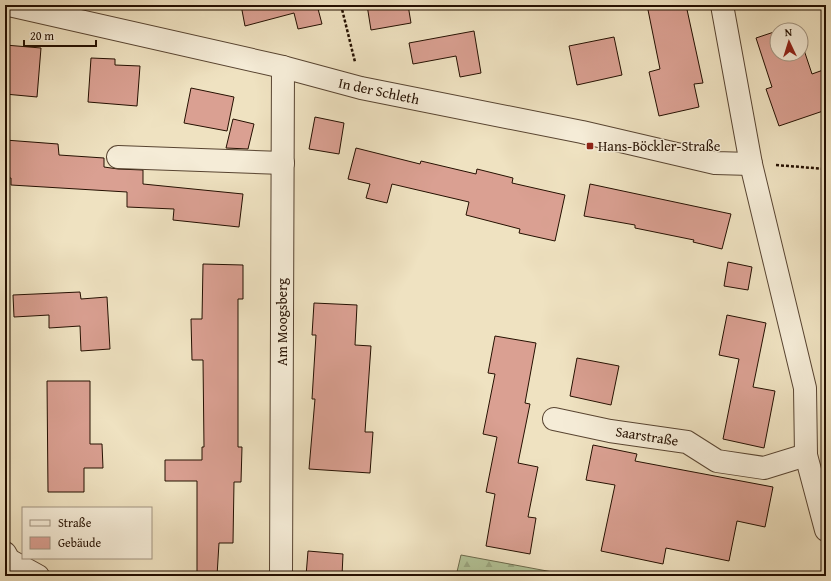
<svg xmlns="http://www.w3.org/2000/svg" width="831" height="581" viewBox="0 0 831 581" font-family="'Gentium Book Plus',serif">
<defs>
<pattern id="forest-firs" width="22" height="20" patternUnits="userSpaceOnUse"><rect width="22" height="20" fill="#b3c498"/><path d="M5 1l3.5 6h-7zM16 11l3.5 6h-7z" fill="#9aa781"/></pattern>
</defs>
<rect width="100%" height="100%" fill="#efe2c1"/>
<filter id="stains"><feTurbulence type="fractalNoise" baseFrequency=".005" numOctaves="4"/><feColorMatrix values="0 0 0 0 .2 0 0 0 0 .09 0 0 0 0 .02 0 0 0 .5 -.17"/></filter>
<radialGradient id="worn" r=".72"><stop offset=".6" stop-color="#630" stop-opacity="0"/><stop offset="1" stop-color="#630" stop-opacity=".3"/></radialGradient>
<polygon fill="url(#forest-firs)" stroke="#6c6a4c" points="461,555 574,576 456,576"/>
<g fill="#daa092" stroke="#251001">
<polygon points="241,5 317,5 322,24 298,29 294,13 245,26"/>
<polygon points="367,5 408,5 411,23 371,30"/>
<polygon points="647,5 686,5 703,83 694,84 699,107 659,116 649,72 660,69"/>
<polygon points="474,31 481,73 460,77 456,56 413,64 409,43"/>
<polygon points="777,31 777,54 801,54 801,41 812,74 826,69 826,110 779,126 766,89 772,87 756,38"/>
<polygon points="614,37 622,75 577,85 569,46"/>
<polygon points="5,45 41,48 37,97 5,94"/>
<polygon points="91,58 115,59 115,65 140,66 137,106 88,102"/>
<polygon points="191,88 234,97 227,131 184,123"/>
<polygon points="315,117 344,123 339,154 309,149"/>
<polygon points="233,119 254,124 248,149 226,148"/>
<polygon points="5,140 58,144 59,155 104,158 104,167 118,169 143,170 143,184 243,194 239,227 173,220 174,209 127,207 127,192 11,185 11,178 5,178"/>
<polygon points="356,148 420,164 421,161 476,174 477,169 513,178 512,183 565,195 555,241 519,233 520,229 466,215 469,202 392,184 387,203 366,198 370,184 348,179"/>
<polygon points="590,184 731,214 722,249 693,242 694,240 635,228 635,225 584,216"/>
<polygon points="728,262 752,267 748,290 724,286"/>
<polygon points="203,264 243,265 243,299 238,299 238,447 242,447 241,482 234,482 233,543 219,543 217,576 197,576 197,481 165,481 165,460 202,460 202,447 204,447 203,360 192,360 191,319 202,319"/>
<polygon points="80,292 81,299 107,297 110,349 81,351 80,326 49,328 49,315 14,317 13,295"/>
<polygon points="314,303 357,305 355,345 371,346 365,432 373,432 370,473 309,469 315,399 312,399 316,335 312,335"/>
<polygon points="727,315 766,323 753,387 775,391 764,448 723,439 739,359 719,355"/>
<polygon points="495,336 536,343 525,403 530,404 518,463 538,467 528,517 536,518 530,554 486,546 495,494 486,492 497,437 483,434 495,374 488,373"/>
<polygon points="577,358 619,366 611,405 570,396"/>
<polygon points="47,381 90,381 90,444 102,444 103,468 84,468 84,492 48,492"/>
<polygon points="593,445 637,454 635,461 773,487 765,527 737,521 729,561 666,548 663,564 601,551 615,485 586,480"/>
<polygon points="308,551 343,554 342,576 306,576"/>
</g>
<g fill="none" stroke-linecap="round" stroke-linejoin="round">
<defs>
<g id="minor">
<polyline points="9,5 283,67 361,88 582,132 715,163 751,164"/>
<polyline points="722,5 751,164 805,388 806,455 826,530"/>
<polyline points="118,157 283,163"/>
<polyline points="554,419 610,431 687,442 717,461 764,468 806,455"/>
<polyline points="5,553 9,560 38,576"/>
<polyline points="281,576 283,67"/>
</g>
</defs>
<use href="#minor" stroke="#584431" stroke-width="24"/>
<g stroke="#251001" stroke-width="2.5" stroke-dasharray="3 2" stroke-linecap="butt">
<polyline points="341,5 355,62"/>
<polyline points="776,165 826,169"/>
</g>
<use href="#minor" stroke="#f5ecd7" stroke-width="22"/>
</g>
<rect fill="#8f2418" stroke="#f5ecd7" stroke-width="1.5" x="586" y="142" width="8" height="8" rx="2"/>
<g text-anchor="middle" stroke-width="3" stroke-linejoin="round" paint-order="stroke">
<g font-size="14" fill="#251001" stroke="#f5ecd7">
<text transform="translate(379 91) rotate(12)" y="5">In der Schleth</text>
<text transform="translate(282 322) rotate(-90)" y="5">Am Moogsberg</text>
<text transform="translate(647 436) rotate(9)" y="5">Saarstraße</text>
</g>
<g font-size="14" fill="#251001" stroke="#f5ecd7" text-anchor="start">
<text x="598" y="151">Hans-Böckler-Straße</text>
</g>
</g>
<rect width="831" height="581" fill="none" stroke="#efe2c1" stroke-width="20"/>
<rect x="6" y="6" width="819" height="569" fill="none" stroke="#251001" stroke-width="2"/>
<rect x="10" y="10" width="811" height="561" fill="none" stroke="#251001"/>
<rect x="22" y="507" width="130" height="52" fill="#f5ecd7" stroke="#a29481"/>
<rect x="30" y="520" width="20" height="6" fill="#f5ecd7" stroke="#a29481"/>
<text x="58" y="527" font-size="12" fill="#251001">Straße</text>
<rect x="30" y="537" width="20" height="12" fill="#daa092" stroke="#a29481"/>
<text x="58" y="547" font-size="12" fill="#251001">Gebäude</text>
<g transform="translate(789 42) rotate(356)"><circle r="19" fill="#f5ecd7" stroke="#a29481"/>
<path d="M0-3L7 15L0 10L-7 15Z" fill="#8f2418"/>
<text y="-6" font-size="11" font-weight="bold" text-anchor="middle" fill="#251001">N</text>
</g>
<path d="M24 40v6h72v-6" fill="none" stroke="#251001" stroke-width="2"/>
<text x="30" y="40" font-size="12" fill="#251001" stroke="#f5ecd7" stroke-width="3" paint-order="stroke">20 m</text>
<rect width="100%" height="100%" filter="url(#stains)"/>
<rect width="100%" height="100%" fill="url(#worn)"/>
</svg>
